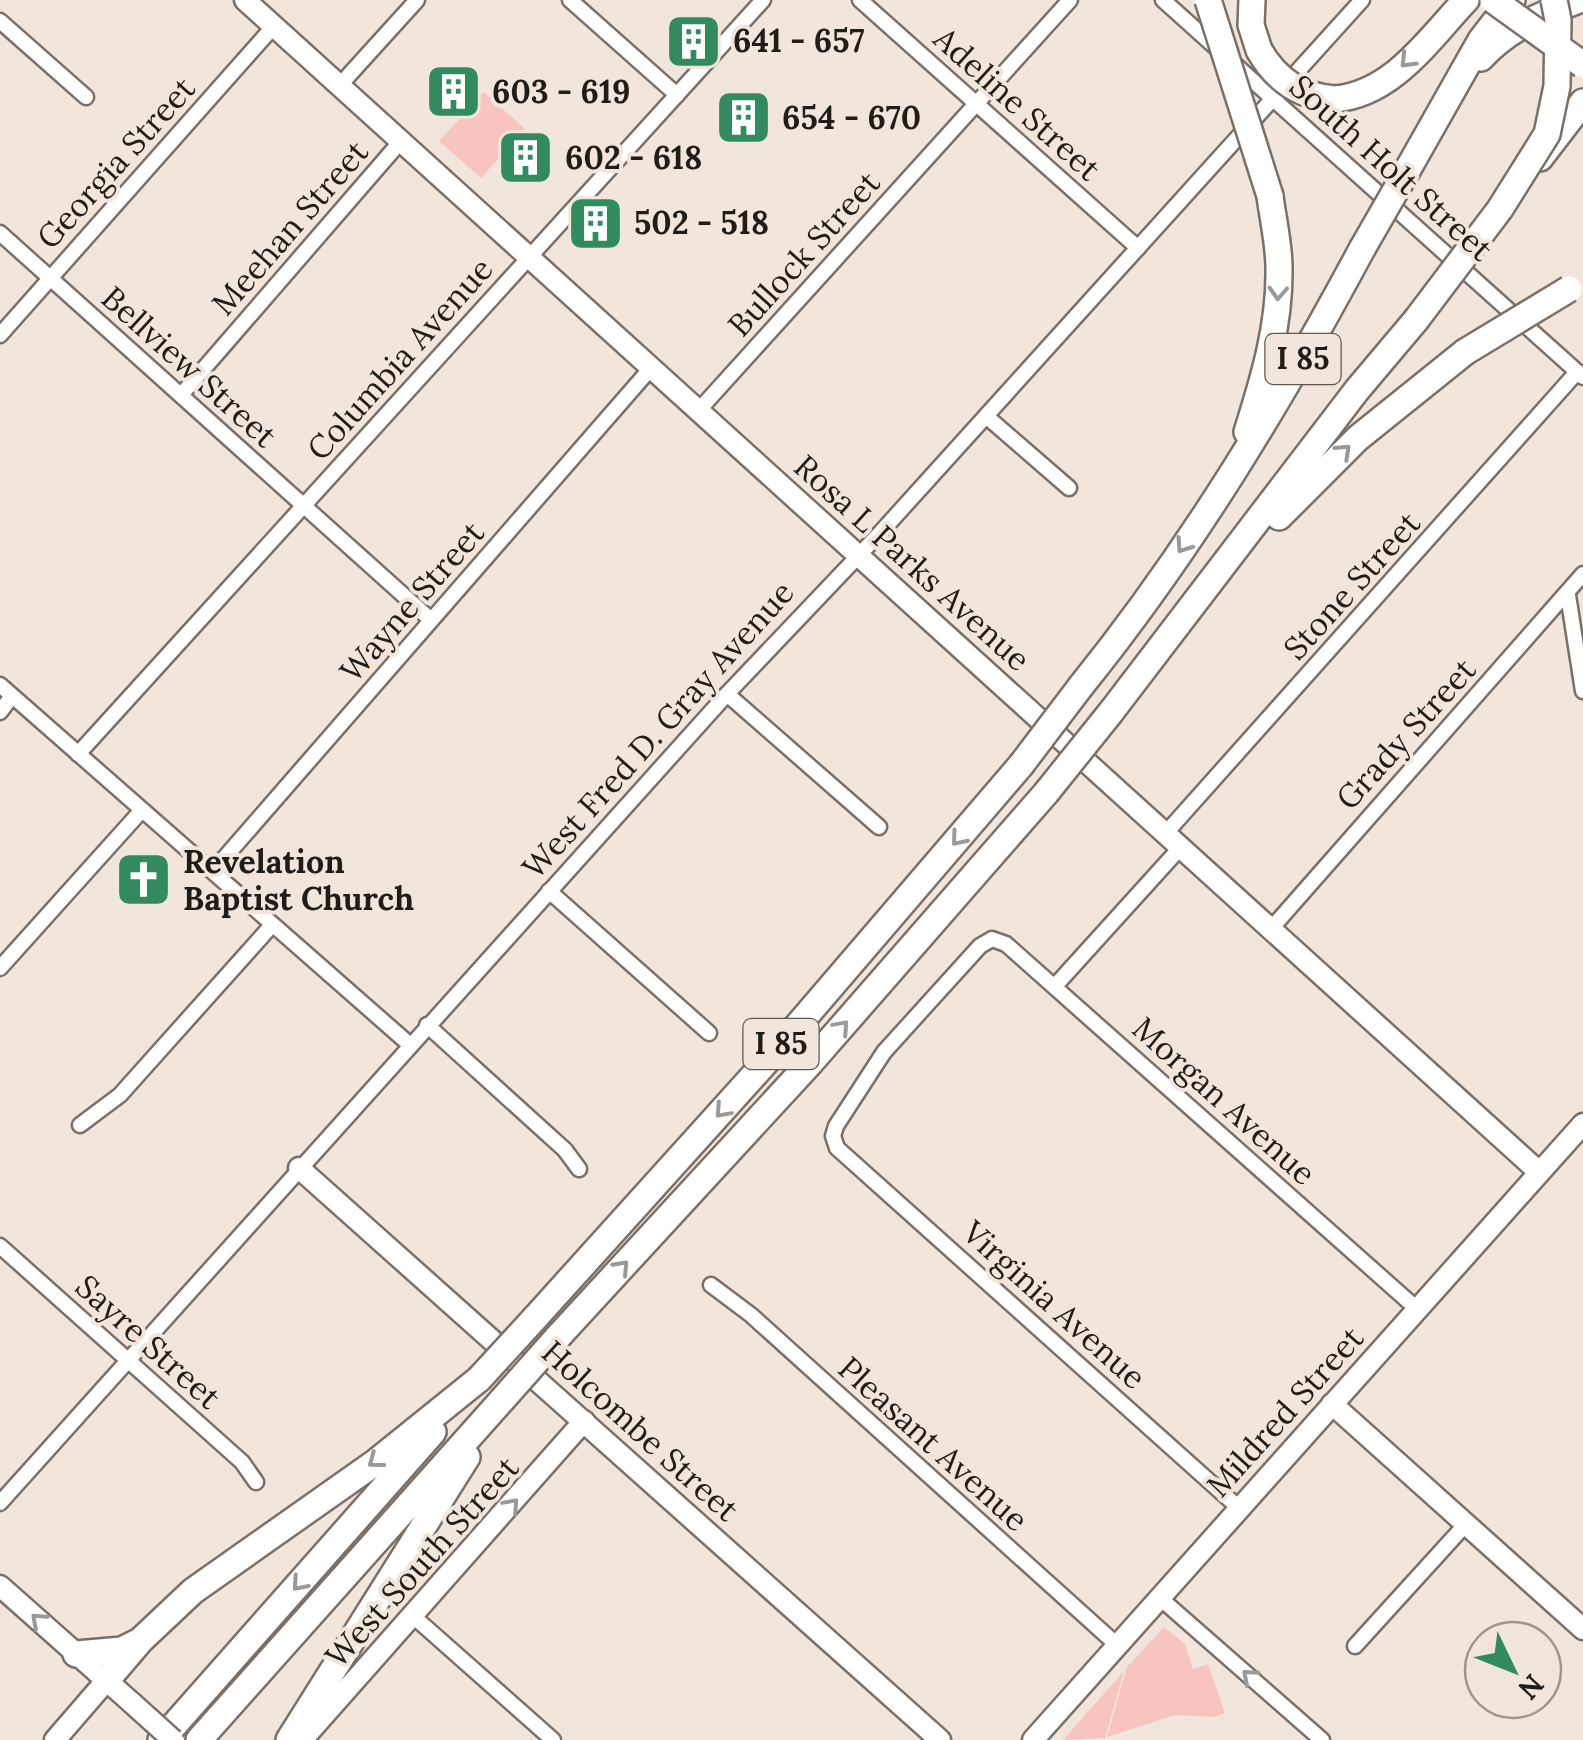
<svg xmlns="http://www.w3.org/2000/svg" width="1583" height="1740" viewBox="0 0 1583 1740" font-family="Lora,serif">
<rect width="100%" height="100%" fill="#f2e6dc"/>
<g fill="#f8c4be">
<polygon points="484,92 525,129 481,178 439,141"/>
<polygon points="1164,1627 1185,1644 1193,1669 1208,1664 1225,1713 1214,1717 1175,1715 1107,1737 1127,1667"/>
<polygon points="1124,1671 1105,1738 1063,1740"/>
</g>
<g fill="none" stroke-linecap="round" stroke-linejoin="round">
<defs>
<g id="street">
<polyline points="570,0 677,95"/>
<polyline points="860,0 1138,248"/>
<polyline points="1163,0 1583,377"/>
<polyline points="0,21 86,97"/>
<polyline points="340,85 417,0"/>
<polyline points="0,233 431,620"/>
<polyline points="0,335 274,26"/>
<polyline points="181,395 401,141"/>
<polyline points="699,410 1070,0"/>
<polyline points="986,416 1069,488"/>
<polyline points="1568,595 1583,691"/>
<polyline points="0,685 409,1044"/>
<polyline points="727,694 879,827"/>
<polyline points="0,712 12,696"/>
<polyline points="78,754 763,0"/>
<polyline points="1165,834 1577,372"/>
<polyline points="213,871 651,368"/>
<polyline points="549,891 709,1033"/>
<polyline points="1270,930 1583,574"/>
<polyline points="0,968 142,810"/>
<polyline points="1055,986 1180,848"/>
<polyline points="427,1025 565,1150 579,1169"/>
<polyline points="80,1125 120,1095 272,925"/>
<polyline points="0,1246 242,1462 256,1482"/>
<polyline points="711,1285 751,1315 1117,1645"/>
<polyline points="0,1503 727,694 881,532 1362,0"/>
<polyline points="1239,1508 837,1148 833,1136 836,1126 884,1052 980,946 992,939 1006,944 1417,1309"/>
<polyline points="1160,1598 1322,1740"/>
<polyline points="413,1616 553,1740"/>
<polyline points="1355,1646 1465,1525"/>
</g>
<g id="secondary">
<polyline points="245,0 1539,1172"/>
<polyline points="299,1168 940,1740"/>
<polyline points="1332,1404 1583,1629"/>
<polyline points="0,1586 132,1703"/>
<polyline points="55,1740 106,1681"/>
<polyline points="302,1740 584,1421"/>
<polyline points="1033,1740 1583,1124"/>
</g>
<g id="highway">
<polyline points="1252,0 1251,25 1259,50"/>
<path d="M1481 58C1508 28 1543 14 1579 0"/>
<path d="M1335 99C1393 94 1429 39 1466 0"/>
<polyline points="1540,158 1583,102"/>
<polyline points="1408,169 1481,40 1512,0"/>
<path d="M1247 432C1264 378 1280 325 1279 268 1279 244 1273 220 1270 196"/>
<polyline points="1279,517 1358,438 1465,352"/>
<path d="M1081 686C1190 551 1280 402 1362 249"/>
<polyline points="1111,712 1357,390 1416,320"/>
<polyline points="535,1318 775,1052 1021,765"/>
<polyline points="556,1339 811,1062 1046,793"/>
<polyline points="76,1654 122,1650 136,1643"/>
<polyline points="106,1681 141,1640 193,1591 376,1462 479,1379"/>
<polyline points="161,1740 433,1432"/>
<polyline points="199,1740 502,1400"/>
<polyline points="289,1740 467,1457"/>
</g>
</defs>
<use href="#street" stroke="#7a7067" stroke-width="19"/>
<use href="#secondary" stroke="#7a7067" stroke-width="25"/>
<use href="#highway" stroke="#7a7067" stroke-width="30"/>
<use href="#street" stroke="#fff" stroke-width="14"/>
<use href="#secondary" stroke="#fff" stroke-width="20"/>
<use href="#highway" stroke="#fff" stroke-width="25"/>
<defs>
<polyline id="secondary-bridge" points="132,1703 173,1740"/>
<g id="highway-bridge">
<polyline points="1208,0 1270,196"/>
<polyline points="1493,0 1583,65"/>
<path d="M1259 50C1276 80 1301 97 1335 99"/>
<polyline points="1362,249 1408,169"/>
<polyline points="1416,320 1500,209 1547,134 1557,86 1558,20 1554,0"/>
<polyline points="1465,352 1569,289"/>
<polyline points="1021,765 1081,686"/>
<polyline points="1046,793 1111,712"/>
<polyline points="479,1379 535,1318"/>
<polyline points="502,1400 556,1339"/>
</g>
</defs>
<use href="#secondary-bridge" stroke="#7a7067" stroke-width="25" stroke-linecap="butt"/>
<use href="#highway-bridge" stroke="#7a7067" stroke-width="30" stroke-linecap="butt"/>
<use href="#secondary-bridge" stroke="#fff" stroke-width="20"/>
<use href="#highway-bridge" stroke="#fff" stroke-width="25"/>
</g>
<defs><path id="oneway-chevron" d="M-2-3.5L2.5 0L-2 3.5" fill="none" stroke-width="1.6" stroke-linecap="round" stroke-linejoin="round" transform="scale(2.5)"/></defs>
<g stroke="#9b9997">
<use href="#oneway-chevron" transform="translate(1407 61) rotate(134)"/>
<use href="#oneway-chevron" transform="translate(1278 293) rotate(93)"/>
<use href="#oneway-chevron" transform="translate(1344 451) rotate(-43)"/>
<use href="#oneway-chevron" transform="translate(1183 546) rotate(124)"/>
<use href="#oneway-chevron" transform="translate(958 839) rotate(130)"/>
<use href="#oneway-chevron" transform="translate(842 1027) rotate(-48)"/>
<use href="#oneway-chevron" transform="translate(722 1111) rotate(132)"/>
<use href="#oneway-chevron" transform="translate(622 1267) rotate(-47)"/>
<use href="#oneway-chevron" transform="translate(375 1461) rotate(143)"/>
<use href="#oneway-chevron" transform="translate(512 1505) rotate(-48)"/>
<use href="#oneway-chevron" transform="translate(299 1584) rotate(131)"/>
<use href="#oneway-chevron" transform="translate(38 1620) rotate(-138)"/>
<use href="#oneway-chevron" transform="translate(1249 1676) rotate(-139)"/>
</g>
<defs>
<symbol id="building-square" viewBox="-11 -11 22 22"><rect x="-9" y="-9" width="18" height="18" rx="4" fill="#328a5f" stroke="#f2e6dc"/><path d="M-4-6H4V6H1V3H-1V6H-4ZM-2.5-4.3h1.7v1.8h-1.7ZM.8-4.3h1.7v1.8H.8ZM-2.5-1h1.7V.8h-1.7ZM.8-1h1.7V.8H.8Z" fill="#fff"/></symbol>
<symbol id="church-square" viewBox="-11 -11 22 22"><rect x="-9" y="-9" width="18" height="18" rx="4" fill="#328a5f" stroke="#f2e6dc"/><path d="M-1.2-6h2.4v3.5h3.3v2.4h-3.3V6h-2.4V-.1h-3.3v-2.4h3.3Z" fill="#fff"/></symbol>
</defs>
<g fill-rule="evenodd">
<use href="#building-square" x="662" y="10" width="63" height="63"/>
<use href="#building-square" x="422" y="60" width="63" height="63"/>
<use href="#building-square" x="712" y="86" width="63" height="63"/>
<use href="#building-square" x="494" y="126" width="63" height="63"/>
<use href="#building-square" x="564" y="192" width="63" height="63"/>
<use href="#church-square" x="112" y="848" width="63" height="63"/>
</g>
<g text-anchor="middle" stroke-width="8" stroke-linejoin="round" paint-order="stroke">
<g fill="#f2e6dc" stroke="#5f5953" stroke-width="2.5">
<rect x="1265.5" y="334" width="75" height="50" rx="8"/>
<rect x="743.5" y="1019" width="75" height="50" rx="8"/>
</g>
<g font-size="30" font-weight="bold" fill="#201c18">
<text x="1303" y="369">I 85</text>
<text x="781" y="1054">I 85</text>
</g>
<g font-size="32" font-weight="bold" fill="#201c18" stroke="#f2e6dc" text-anchor="start">
<text x="733" y="52">641 - 657</text>
<text x="492" y="103">603 - 619</text>
<text x="782" y="129">654 - 670</text>
<text x="565" y="169">602 - 618</text>
<text x="634" y="234">502 - 518</text>
<text x="183" y="873">Revelation<tspan x="183" dy="37">Baptist Church</tspan></text>
</g>
<g font-size="32" fill="#201c18" stroke="#f2e6dc">
<text transform="translate(1017 104) rotate(42)" y="11">Adeline Street</text>
<text transform="translate(116 163) rotate(-48)" y="11">Georgia Street</text>
<text transform="translate(1391 168) rotate(42)" y="11">South Holt Street</text>
<text transform="translate(290 228) rotate(-49)" y="11">Meehan Street</text>
<text transform="translate(804 254) rotate(-48)" y="11">Bullock Street</text>
<text transform="translate(400 359) rotate(-48)" y="11">Columbia Avenue</text>
<text transform="translate(189 367) rotate(42)" y="11">Bellview Street</text>
<text transform="translate(912 563) rotate(42)" y="11">Rosa L Parks Avenue</text>
<text transform="translate(1352 586) rotate(-48)" y="11">Stone Street</text>
<text transform="translate(412 602) rotate(-49)" y="11">Wayne Street</text>
<text transform="translate(658 730) rotate(-48)" y="11">West Fred D. Gray Avenue</text>
<text transform="translate(1406 734) rotate(-48)" y="11">Grady Street</text>
<text transform="translate(1224 1101) rotate(42)" y="11">Morgan Avenue</text>
<text transform="translate(1054 1305) rotate(42)" y="11">Virginia Avenue</text>
<text transform="translate(148 1342) rotate(42)" y="11">Sayre Street</text>
<text transform="translate(1285 1412) rotate(-48)" y="11">Mildred Street</text>
<text transform="translate(640 1431) rotate(42)" y="11">Holcombe Street</text>
<text transform="translate(933 1444) rotate(42)" y="11">Pleasant Avenue</text>
<text transform="translate(422 1562) rotate(-48)" y="11">West South Street</text>
</g>
</g>
<g transform="translate(1513 1670) rotate(133)"><circle r="48" fill="#f2e6dc" stroke="#9e958e" stroke-width="2.5"/>
<path d="M0-8L18 38L0 25L-18 38Z" fill="#328a5f"/>
<text y="-15" font-size="28" font-weight="bold" text-anchor="middle" fill="#201c18">N</text>
</g>
</svg>
